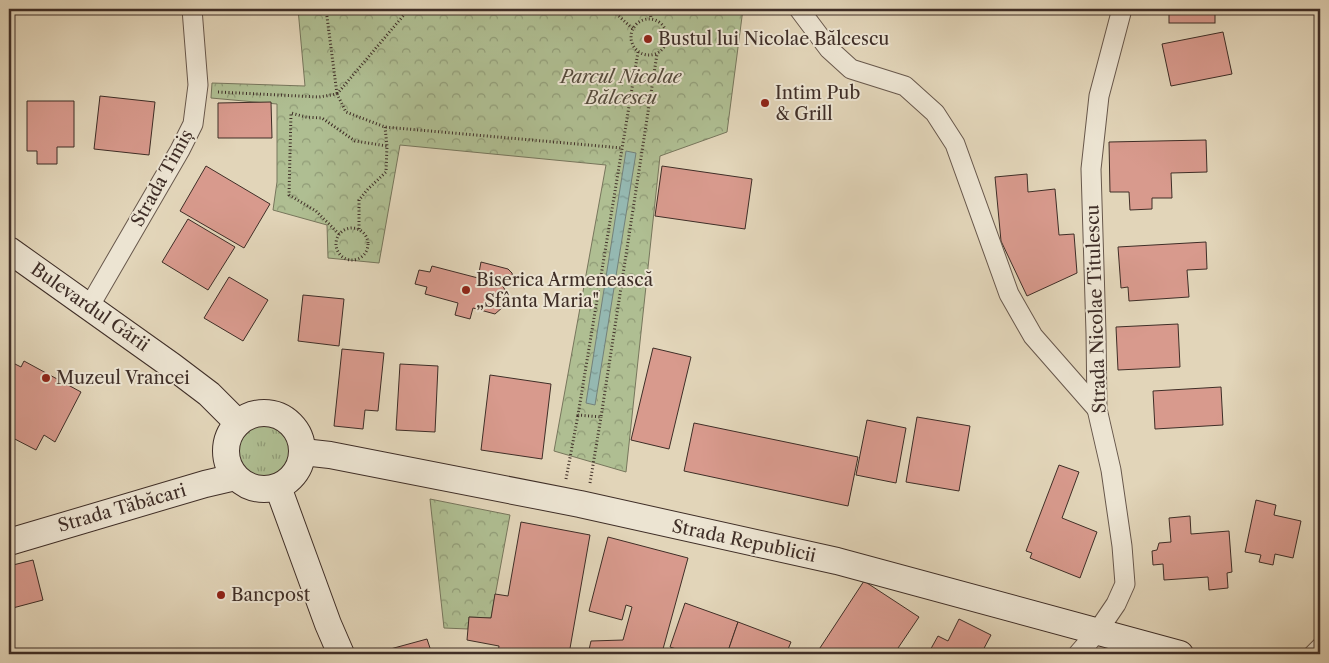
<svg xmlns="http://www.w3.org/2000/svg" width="1329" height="663" viewBox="0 0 1329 663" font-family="'Libre Caslon Text',serif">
<defs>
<pattern id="grass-tufts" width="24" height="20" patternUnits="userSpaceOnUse" patternTransform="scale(1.25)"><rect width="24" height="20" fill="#afbe92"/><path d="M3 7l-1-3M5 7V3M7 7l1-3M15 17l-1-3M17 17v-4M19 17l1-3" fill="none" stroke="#909b77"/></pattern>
<pattern id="forest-crowns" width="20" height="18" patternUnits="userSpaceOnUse" patternTransform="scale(1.25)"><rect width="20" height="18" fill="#afbe92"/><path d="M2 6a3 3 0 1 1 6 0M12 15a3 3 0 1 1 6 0" fill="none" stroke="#909b77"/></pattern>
<pattern id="water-ripples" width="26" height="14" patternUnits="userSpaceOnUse" patternTransform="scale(1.25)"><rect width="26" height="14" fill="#95b8b1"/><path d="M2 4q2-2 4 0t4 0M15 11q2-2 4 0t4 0" fill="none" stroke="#7b9690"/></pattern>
</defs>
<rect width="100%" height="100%" fill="#e2d5b9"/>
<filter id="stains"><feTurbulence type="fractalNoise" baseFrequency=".004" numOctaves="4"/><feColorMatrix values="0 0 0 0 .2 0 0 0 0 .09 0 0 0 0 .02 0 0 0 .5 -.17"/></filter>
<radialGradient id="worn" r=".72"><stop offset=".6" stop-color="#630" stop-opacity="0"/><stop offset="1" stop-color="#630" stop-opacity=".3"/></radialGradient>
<circle fill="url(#grass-tufts)" stroke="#77765c" cx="264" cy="451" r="38"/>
<g fill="url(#forest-crowns)" stroke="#77765c">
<polygon points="298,9 743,9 727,132 660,156 626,472 554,451 606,165 400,145 379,263 328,258 327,225 273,210 277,182 277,104 211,98 212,83 305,86"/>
<polygon points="430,499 510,515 491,618 469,617 468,629 444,628"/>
</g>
<polygon fill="url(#water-ripples)" stroke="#73817a" points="626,151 636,153 595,405 586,403"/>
<g fill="#d89a8d" stroke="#3f2e27">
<rect x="1169" y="9" width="46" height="14"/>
<polygon points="1223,32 1232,74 1171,86 1162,44"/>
<polygon points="100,96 155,102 149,155 94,149"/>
<polygon points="27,101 74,101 74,147 57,147 57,164 37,164 37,151 27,151"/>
<polygon points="271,102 272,138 218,138 218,103"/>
<polygon points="1206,140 1207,172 1171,173 1172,198 1152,198 1152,209 1130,210 1129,192 1110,192 1109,142"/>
<polygon points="206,166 270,204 244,248 180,211"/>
<polygon points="662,166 752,179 745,229 655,216"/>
<polygon points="1027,174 1028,192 1055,189 1059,235 1074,234 1077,273 1027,296 1001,241 995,177"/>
<polygon points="188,219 235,247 208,290 162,262"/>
<polygon points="1206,242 1207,269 1187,270 1189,297 1129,301 1128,287 1121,288 1118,247"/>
<polygon points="481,262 508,269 512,273 513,279 508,285 502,285 507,293 507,301 503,307 495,314 473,308 470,319 455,315 458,303 425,294 427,287 415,284 419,270 430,272 432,266 478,278"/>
<polygon points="229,277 268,300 243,341 204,318"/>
<polygon points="303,295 344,299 339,346 298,341"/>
<polygon points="1178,324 1180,367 1118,370 1116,327"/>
<polygon points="653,348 691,357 669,449 631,440"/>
<polygon points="342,349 384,353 378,411 365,410 363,429 334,426"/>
<polygon points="9,361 21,367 24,361 81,392 55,442 44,435 36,450 9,436"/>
<polygon points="400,364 438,366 435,432 396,430"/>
<polygon points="490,375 551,384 542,459 481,450"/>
<polygon points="1221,387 1223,425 1155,429 1153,391"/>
<polygon points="917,417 970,426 959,491 906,482"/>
<polygon points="867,420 906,428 896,483 856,475"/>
<polygon points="694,423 858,457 848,506 684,471"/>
<polygon points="1059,465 1079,472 1062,518 1097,532 1080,578 1030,558 1032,553 1026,551"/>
<polygon points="1256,500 1276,505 1274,515 1301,521 1293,558 1275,554 1273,565 1259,562 1261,555 1245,552"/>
<polygon points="1190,516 1191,534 1229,531 1232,572 1227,573 1228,588 1209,590 1208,577 1164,580 1163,564 1153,565 1152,551 1157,550 1159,543 1171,542 1169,518"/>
<polygon points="521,522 590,535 569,654 498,654 499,646 467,640 469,617 491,618 495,594 508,596"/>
<polygon points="608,537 688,558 663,649 655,654 588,654 591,641 623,640 632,607 626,605 622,620 589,611"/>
<polygon points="33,560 43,600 9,609 9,566"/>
<polygon points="864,581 919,617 894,654 884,649 880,654 863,654 858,651 855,654 816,654"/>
<polygon points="685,603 738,622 727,654 692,654 670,647"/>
<polygon points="959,619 991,635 981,654 928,654 938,636 948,641"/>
<polygon points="738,622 791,642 786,654 727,654"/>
<polygon points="427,639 432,654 384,654 383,651"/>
</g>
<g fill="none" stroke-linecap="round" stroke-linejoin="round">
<defs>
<polyline id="lane" points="1307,654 1320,641"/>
<g id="street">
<polyline points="799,9 829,49 851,69 905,86 935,113 955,144 1009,294 1033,336 1097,409"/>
<polyline points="89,307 180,150 193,124 198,85 192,9"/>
<polyline points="1078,654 1097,632 1116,604 1125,584 1122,546 1111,470 1097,409 1096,333 1091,169 1099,96 1122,9"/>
</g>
<g id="secondary">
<polyline points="9,250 172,366 209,394 238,423"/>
<circle cx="264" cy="451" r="38"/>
<polyline points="303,452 330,455 580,504 837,561 1180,654"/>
<polyline points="278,487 328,624 341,654"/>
<polyline points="9,542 205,484 235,477"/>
</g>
</defs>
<use href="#lane" stroke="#68584c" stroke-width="11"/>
<use href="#street" stroke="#68584c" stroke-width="21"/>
<use href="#secondary" stroke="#3f2e27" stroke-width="28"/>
<g stroke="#3f2e27" stroke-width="3" stroke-dasharray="1 2.5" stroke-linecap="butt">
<polyline points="326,9 337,94"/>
<polyline points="611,9 633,29"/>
<polyline points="650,9 651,19"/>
<circle cx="649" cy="37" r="18"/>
<polyline points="638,52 578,415 601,417 657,54"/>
<polyline points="218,92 319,97 337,94 346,112 385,127 622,148"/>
<polyline points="337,94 409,9"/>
<polyline points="385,127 387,146"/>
<circle cx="352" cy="244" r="16"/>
<polyline points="339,234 316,211 289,195 291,113 306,117 322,118 355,141 387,146 386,172 368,189 359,200 359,230"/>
<polyline points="566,479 578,415"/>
<polyline points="590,483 601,417"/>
</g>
<use href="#lane" stroke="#ece4d2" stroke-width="9"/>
<use href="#street" stroke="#ece4d2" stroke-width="19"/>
<use href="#secondary" stroke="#ece4d2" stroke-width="26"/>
</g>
<g fill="#8f2418" stroke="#ece4d2" stroke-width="2">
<circle cx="648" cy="39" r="5"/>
<circle cx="765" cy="103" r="5"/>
<circle cx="466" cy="290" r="5"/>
<circle cx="46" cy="378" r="5"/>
<circle cx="221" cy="595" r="5"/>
</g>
<g text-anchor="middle" stroke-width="4" stroke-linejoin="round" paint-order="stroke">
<g font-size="18" fill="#3f2e27" stroke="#ece4d2" text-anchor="start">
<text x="658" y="45">Bustul lui Nicolae Bălcescu</text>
<text x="775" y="99">Intim Pub<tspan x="775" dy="21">&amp; Grill</tspan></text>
<text x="476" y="286">Biserica Armenească<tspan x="476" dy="21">„Sfânta Maria"</tspan></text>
<text x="56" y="384">Muzeul Vrancei</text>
<text x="231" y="601">Bancpost</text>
</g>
<g font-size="18" font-style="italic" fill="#554b3c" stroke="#ece4d2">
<text x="621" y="83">Parcul Nicolae<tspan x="621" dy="21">Bălcescu</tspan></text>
</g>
<g font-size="18" fill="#3f2e27" stroke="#ece4d2">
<text transform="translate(162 178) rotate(-61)" y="6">Strada Timiș</text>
<text transform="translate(90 307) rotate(35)" y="6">Bulevardul Gării</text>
<text transform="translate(1096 309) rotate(-92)" y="6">Strada Nicolae Titulescu</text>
<text transform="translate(122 508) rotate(-16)" y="6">Strada Tăbăcari</text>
<text transform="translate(744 541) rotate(12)" y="6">Strada Republicii</text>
</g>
</g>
<rect width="1329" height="663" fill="none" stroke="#e2d5b9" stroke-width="30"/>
<rect x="10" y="10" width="1309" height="643" fill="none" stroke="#3f2e27" stroke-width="2.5"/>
<rect x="15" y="15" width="1299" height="633" fill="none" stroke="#3f2e27"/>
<rect width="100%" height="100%" filter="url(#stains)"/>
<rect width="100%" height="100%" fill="url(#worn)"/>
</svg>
